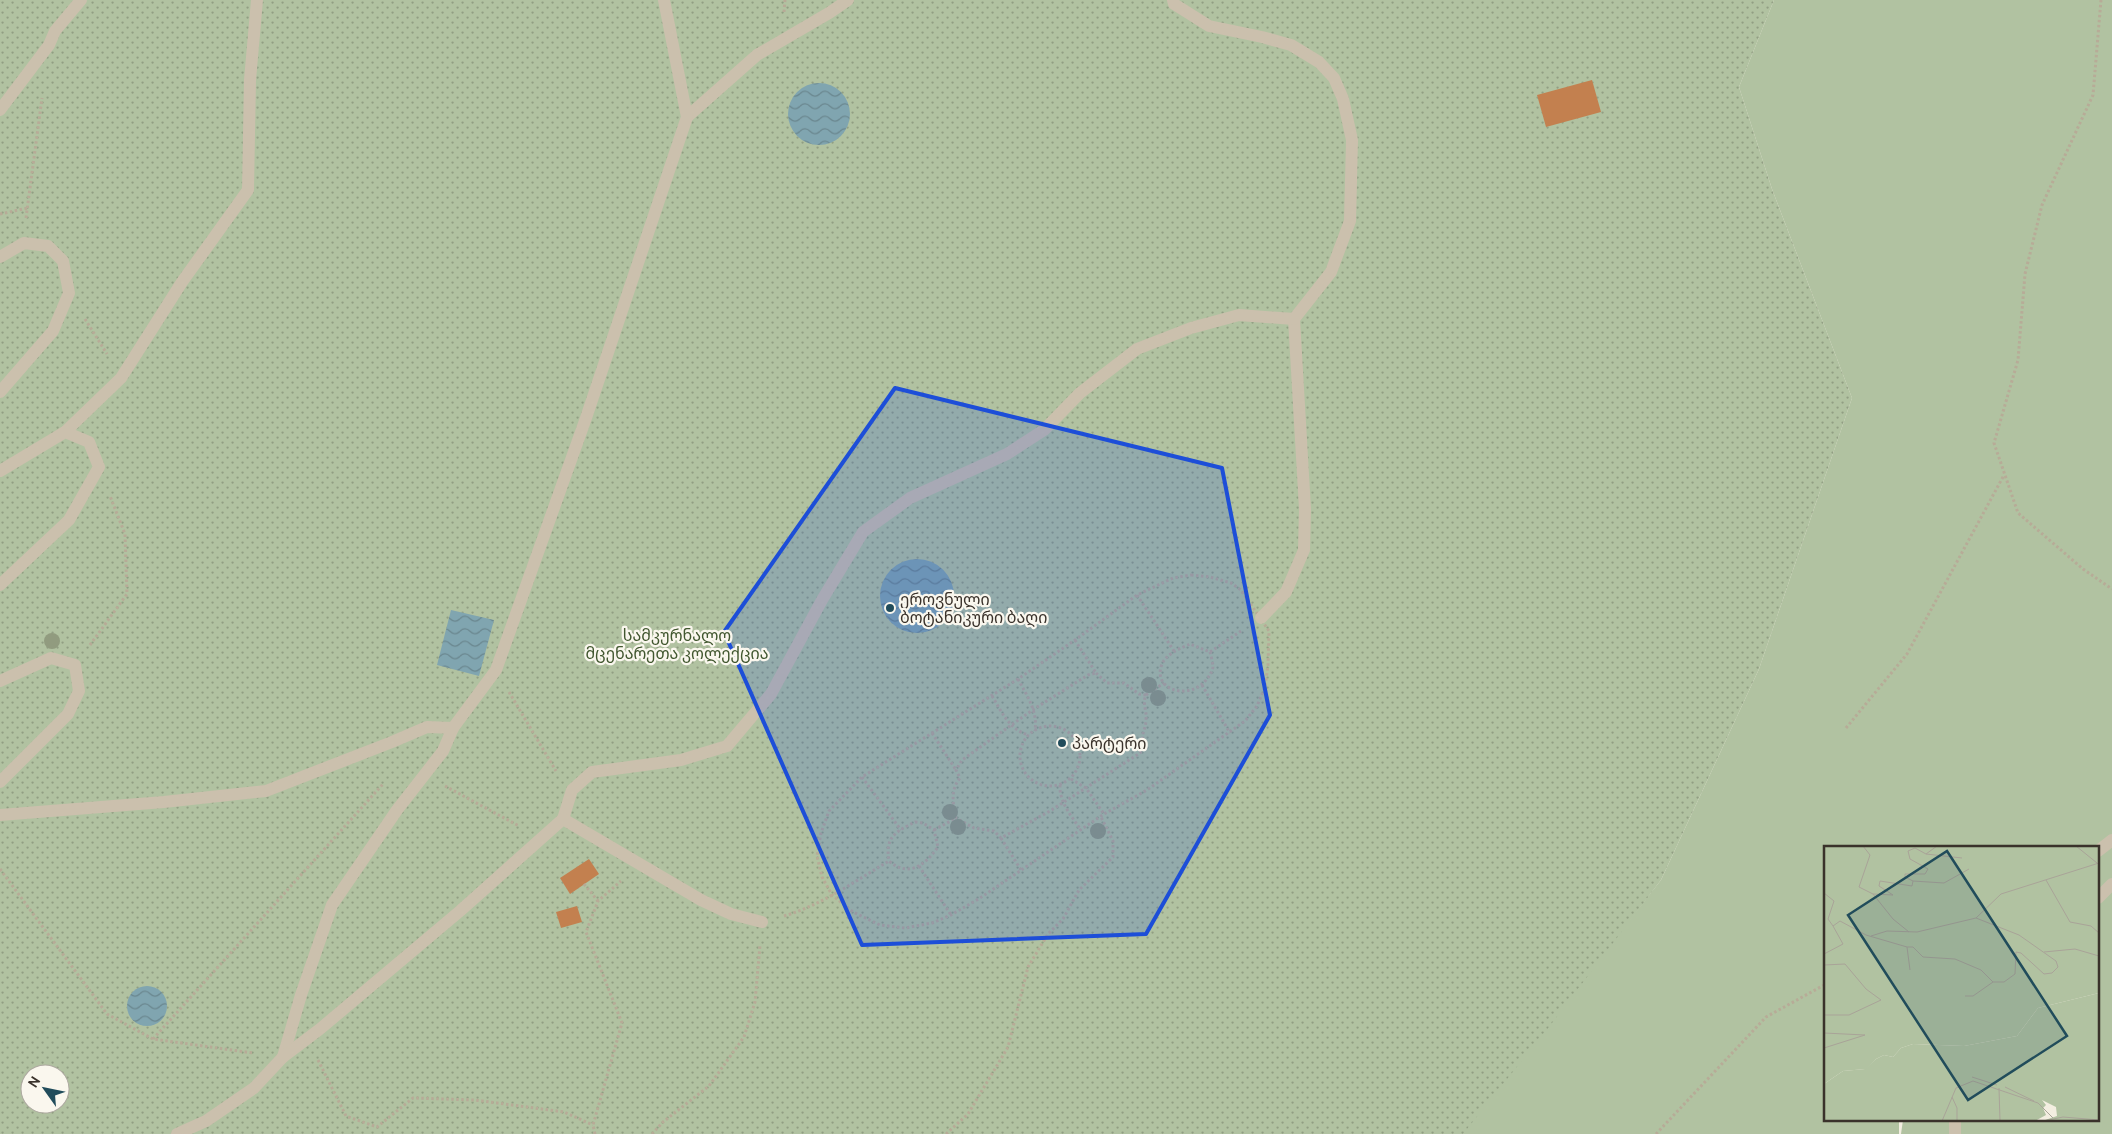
<svg xmlns="http://www.w3.org/2000/svg" width="2112" height="1134" viewBox="0 0 2112 1134" font-family="Cabin,'Noto Sans Georgian',sans-serif">
<defs>
<pattern id="park-dots" width="8" height="8" patternUnits="userSpaceOnUse" patternTransform="scale(1.25)"><rect width="8" height="8" fill="#b1c2a1"/><path d="M2 2h.1M6 6h.1" fill="none" stroke="#919e83" stroke-width="1.8" stroke-linecap="round"/></pattern>
<pattern id="water-waves" width="16" height="10" patternUnits="userSpaceOnUse" patternTransform="scale(1.25)"><rect width="16" height="10" fill="#80a5b0"/><path d="M0 5q4-4 8 0t8 0" fill="none" stroke="#6a878f"/></pattern>
</defs>
<rect width="100%" height="100%" fill="#f3eee1"/>
<polygon fill="#b1c2a1" points="1774,0 2112,0 2112,1134 1901,1134 1903,1120 2098,1120 2098,848 1826,848 1826,1120 1899,1120 1899,1134 1462,1134 1661,880 1759,669 1852,398 1772,189 1739,87"/>
<path fill="url(#park-dots)" fill-rule="evenodd" d="M0 0H1774L1739 87 1772 189 1852 398 1759 669 1661 880 1549 1027 1463 1134H0ZM30 1074H60V1104H30Z"/>
<g fill="url(#water-waves)">
<circle cx="819" cy="114" r="31"/>
<circle cx="917" cy="596" r="37"/>
<polygon points="451,610 494,620 479,676 437,665"/>
<circle cx="147" cy="1006" r="20"/>
</g>
<g fill="#c3804f">
<polygon points="1592,80 1601,112 1546,127 1537,95"/>
<polygon points="589,859 599,874 570,894 560,878"/>
<polygon points="577,906 582,922 561,928 556,912"/>
</g>
<g fill="none" stroke-linecap="round" stroke-linejoin="round">
<g stroke="#b7ab97" stroke-width="3" stroke-dasharray="2.5 2.5" stroke-linecap="butt">
<polyline points="2101,0 2093,95 2042,205 2025,274 2018,360 1994,443 2018,513 2083,569 2112,589"/>
<polyline points="784,12 785,0"/>
<polyline points="0,214 28,208"/>
<polyline points="26,218 42,98"/>
<polyline points="85,319 107,354"/>
<polygon points="1191,575 1210,577 1231,583 1241,590 1269,631 1268,665 1265,687 1257,706 1245,721 1147,790 1104,814 980,898 951,915 932,923 905,928 880,925 853,912 832,895 822,877 817,856 821,833 829,811 862,777 1018,679 1075,640 1137,595 1173,578"/>
<polyline points="1137,595 1174,651"/>
<polyline points="1075,640 1096,673"/>
<polyline points="90,645 127,594 125,534 110,496"/>
<path d="M1210 652C1211 656 1213 663 1213 667 1212 673 1207 680 1202 684 1185 699 1152 689 1162 664 1166 654 1181 648 1190 644L1210 652 1241 631"/>
<path d="M1096 673 1107 683H1124L1139 694 1146 695C1142 704 1147 710 1146 719 1146 731 1140 732 1144 746L1140 753 1050 811 1001 838 994 831 974 828 956 818C953 804 950 790 960 778L956 770 962 760 1034 709 1088 675Z"/>
<path d="M1018 679C1027 696 1038 711 1035 731"/>
<polyline points="1202,685 1230,733"/>
<polyline points="509,692 556,771"/>
<polyline points="1146,695 1164,683"/>
<path d="M992 696C1002 712 1009 730 1029 735"/>
<circle cx="1050" cy="756" r="30"/>
<polyline points="1846,728 1907,654 2004,475"/>
<polyline points="932,733 956,770"/>
<polyline points="862,777 901,830"/>
<polyline points="1071,779 1086,788 1104,814"/>
<path d="M1060 785C1059 802 1072 817 1081 830"/>
<polyline points="445,786 519,826"/>
<path d="M915 822 923 823 934 830 938 847C925 865 909 878 889 861 885 837 895 832 915 822Z"/>
<polyline points="934,830 956,818"/>
<polyline points="1001,838 1021,870"/>
<polyline points="919,866 951,915"/>
<polyline points="0,869 107,1014 153,1039 253,1053"/>
<polyline points="584,884 598,901"/>
<path d="M784 916C822 905 855 881 889 861"/>
<polyline points="153,1039 383,784"/>
<polyline points="318,1060 346,1116 377,1127 413,1098 475,1100 564,1112 593,1125"/>
<polyline points="595,1134 593,1125 622,1023 586,932 598,901 621,881"/>
<polyline points="652,1134 663,1122 709,1086 744,1037 755,1002 760,945"/>
<polyline points="946,1134 968,1114 1008,1047 1028,967 1048,934 1063,919 1079,890 1113,857 1113,841 1101,817"/>
<polyline points="1656,1134 1766,1017 1826,984"/>
</g>
<g stroke="#cbc0ad" stroke-width="12">
<polyline points="0,110 49,45 55,31 81,0"/>
<polyline points="687,117 757,55 829,13 848,0"/>
<polyline points="0,257 24,243 48,246 63,261 69,293 53,331 0,392"/>
<polyline points="65,432 121,378 182,282 248,190 250,80 257,0"/>
<polyline points="0,471 65,432 89,442 99,467 69,520 0,585"/>
<polyline points="1261,618 1286,592 1304,550 1305,509 1294,319"/>
<polyline points="0,681 51,658 75,665 79,691 68,714 0,782"/>
<polyline points="0,815 164,802 266,791 392,742 427,727 453,728"/>
<polyline points="563,819 572,790 592,772 681,760 727,746 771,694 822,600 863,532 910,498 1007,454 1044,430 1080,393 1137,349 1191,328 1239,315 1294,319 1331,272 1350,221 1352,140 1343,99 1334,78 1319,62 1291,45 1262,37 1209,26 1174,4 1173,0"/>
<polyline points="2098,851 2112,840"/>
<polyline points="2098,898 2112,884"/>
<polyline points="283,1057 301,995 332,905 397,810 443,751 453,728 496,670 586,418 687,117 664,0"/>
<polyline points="1955,1120 1955,1134"/>
<polyline points="177,1134 206,1121 254,1088 283,1057 320,1029 460,911 563,819 701,900 731,914 762,922"/>
</g>
</g>
<g fill="#919b7f">
<circle cx="52" cy="641" r="8"/>
<circle cx="1149" cy="685" r="8"/>
<circle cx="1158" cy="698" r="8"/>
<circle cx="950" cy="812" r="8"/>
<circle cx="958" cy="827" r="8"/>
<circle cx="1098" cy="831" r="8"/>
</g>
<path fill="#1d4ed8" fill-opacity="0.2" stroke="#1d4ed8" stroke-width="4" stroke-linejoin="round" d="M895 388 1222 468 1270 715 1146 934 862 945 724 632Z"/>
<g fill="#214c5b" stroke="#faf7ee" stroke-width="2">
<circle cx="890" cy="608" r="5"/>
<circle cx="1062" cy="743" r="5"/>
</g>
<g text-anchor="middle" stroke-width="4.5" stroke-linejoin="round" paint-order="stroke">
<g font-size="16" fill="#3a322b" stroke="#faf7ee" text-anchor="start">
<text x="900" y="605">ეროვნული<tspan x="900" dy="18">ბოტანიკური ბაღი</tspan></text>
<text x="1072" y="749">პარტერი</text>
</g>
<g font-size="16" fill="#41572f" stroke="#faf7ee">
<text x="677" y="641">სამკურნალო<tspan x="677" dy="18">მცენარეთა კოლექცია</tspan></text>
</g>
</g>
<g transform="translate(1824 846)">
<rect width="275" height="275" fill="#f3eee1"/>
<path d="M275 147V275H218L233 270 232 261 218 254 222 259 219 262 222 269 211 275H0V238L19 225 41 223 52 213 60 209 69 211 77 202 89 198 140 200 193 190 214 162Z" fill="#b1c2a1"/>
<path d="M0 0H275V147L214 162 193 190 140 200 89 198 77 202 69 211 60 209 52 213 42 223 19 225 0 238Z" fill="#b1c2a1"/>
<path fill="none" stroke="#a9a398" stroke-width="1" d="M39 0 46 9 35 41 49 48 69 73 85 86M252 0 273 17M102 8 138 12M222 34 246 76 267 80 275 87M89 35 120 37 145 23M0 47 10 55 4 73 9 80 16 75 42 89 83 101 86 124M49 48 69 49 55 40 56 35 88 40 89 35 81 31V28H101L104 23 86 13 84 5 91 2 102 8 113 0M47 90 63 85 93 86 152 72 177 48 275 17M83 101H89L99 111 131 113 157 124 169 136H180L191 128 192 106 197 107 220 128 228 127 234 121 232 115 195 89 152 72M220 106 251 103 275 110M0 108 19 98 9 80M0 119 21 118 42 143 57 154 25 169H0M141 150H149L169 136M0 187 41 189 0 202M148 231 173 239M181 241 210 255M175 242 176 275M128 251 133 262V275M118 275 132 242 149 235 214 257 229 272M220 275 239 271 275 274"/>
<path fill="#214c5b" fill-opacity="0.15" stroke="#214c5b" stroke-width="2.5" d="M123 5 243 190 144 254 24 69Z"/>
<rect width="275" height="275" fill="none" stroke="#3a322b" stroke-width="2.5"/>
</g>
<g transform="translate(45 1089) rotate(303)"><circle r="24" fill="#faf7ee" stroke="#ada8a0"/>
<path d="M0-4L9 19L0 12L-9 19Z" fill="#214c5b"/>
<text y="-8" font-size="14" font-weight="bold" text-anchor="middle" fill="#3a322b">N</text>
</g>
</svg>
